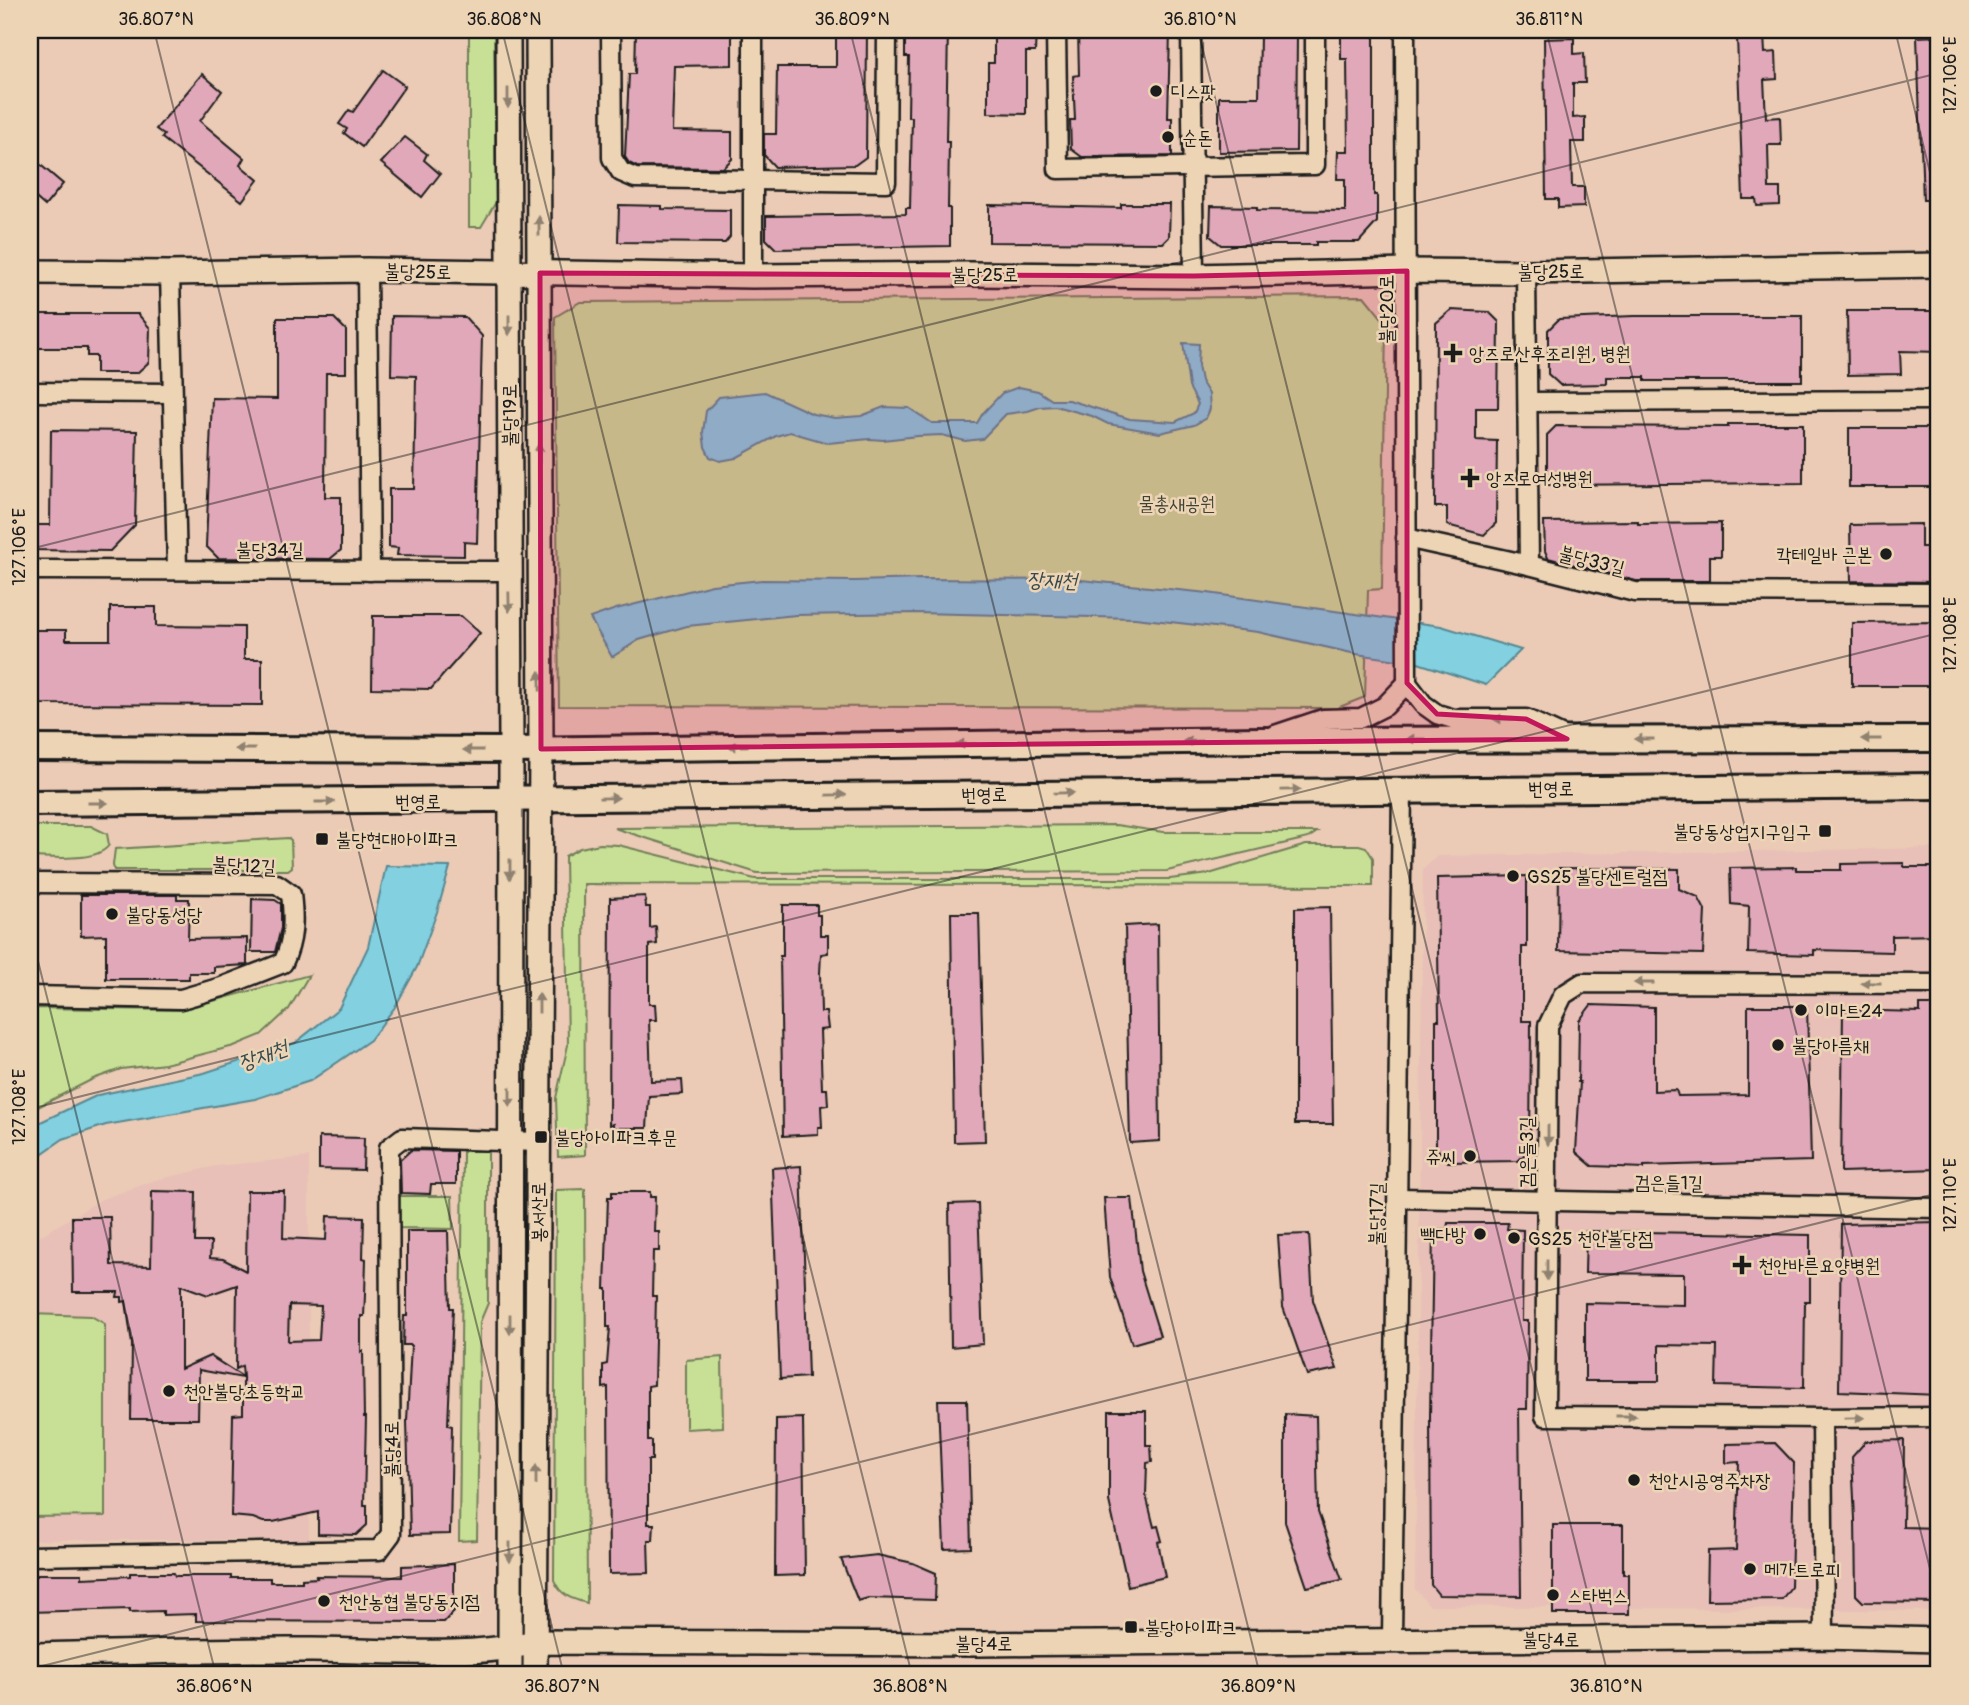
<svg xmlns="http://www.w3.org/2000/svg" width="1969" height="1705" viewBox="0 0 1969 1705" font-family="Pangolin,'Poor Story',sans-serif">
<rect width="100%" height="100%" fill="#ebcbb6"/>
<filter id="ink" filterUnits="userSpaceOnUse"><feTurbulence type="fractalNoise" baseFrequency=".0143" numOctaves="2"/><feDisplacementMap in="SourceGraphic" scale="14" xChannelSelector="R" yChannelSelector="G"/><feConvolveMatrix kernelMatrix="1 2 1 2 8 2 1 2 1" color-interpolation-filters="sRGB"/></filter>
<g filter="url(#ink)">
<g fill="#e8c0b7">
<polygon points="1939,848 1939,1611 1430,1606 1415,1589 1423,870 1437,856"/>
<polygon points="309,1157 309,1540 30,1540 30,1242 102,1199 156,1180 216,1166"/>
</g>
<g fill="#c8e096" stroke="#727e59" stroke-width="2">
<polygon points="469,30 494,30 496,202 481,227 469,227"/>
<polygon points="1364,296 1386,323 1382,589 1368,590 1365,697 1337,708 559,706 555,317 580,302"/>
<polygon points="1116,825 1163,832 1317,832 1308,838 1167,871 757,873 614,828"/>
<path d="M30 826H91L107 834 109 845C97 863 50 857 30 857Z"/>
<polygon points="288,838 291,840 292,867 288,870 114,870 113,865 115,849"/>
<polygon points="600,844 618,845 755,879 1170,879 1209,874 1306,845 1359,845 1366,847 1373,858 1373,886 584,884 585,1155 558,1157 556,1098 568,1045 565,856 580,848"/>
<polygon points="309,975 289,1009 261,1035 234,1046 165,1064 121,1069 93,1079 30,1111 30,1008 180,1010"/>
<polygon points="463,1151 488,1151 488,1303 480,1322 477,1540 459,1541"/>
<path d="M585 1189 587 1603C571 1599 560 1595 554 1580L556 1190Z"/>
<polygon points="399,1196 452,1196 453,1229 399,1228"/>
<polygon points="30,1314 91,1316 105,1324 105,1516 30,1517"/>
<polygon points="722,1357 723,1427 686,1429 686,1360"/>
</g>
<g fill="#82d0e0" stroke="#598892" stroke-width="2">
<polygon points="1183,343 1199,344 1198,366 1201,381 1209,394 1210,409 1206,418 1194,425 1160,433 1108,424 1092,416 1055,406 1040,407 1028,411 1006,414 982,439 965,441 942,435 918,436 883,440 870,439 828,443 790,432 776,436 736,458 720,461 710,457 705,447 703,432 706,411 719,397 765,392 813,414 835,418 861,416 884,407 909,408 932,423 977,423 983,413 1002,393 1019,387 1038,391 1052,400 1069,400 1130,419 1175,422 1194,413 1198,404 1189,387"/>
<polygon points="921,579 1081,580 1208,593 1441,626 1521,650 1486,685 1418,663 1356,654 1258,632 1135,618 916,613 796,615 687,626 639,640 612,657 590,618 616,609 712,585 762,580 855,581"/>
<polygon points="386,866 450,867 437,912 417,967 395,1007 370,1040 310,1081 255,1099 106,1125 63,1139 30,1162 30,1127 98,1095 204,1073 295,1043 339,1008 368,947"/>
</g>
<g fill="#e1a8ba" stroke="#1c1c1c" stroke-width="2" fill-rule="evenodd">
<polygon points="636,30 732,30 732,65 674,66 672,131 732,132 732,159 723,168 637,167 629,163 625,157 629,74 635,74"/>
<polygon points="836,30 867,30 866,157 855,165 775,167 764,155 764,134 776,134 777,67 836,67"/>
<polygon points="914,30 948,30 946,142 949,142 948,208 950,208 950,246 776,249 766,239 766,216 906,214 906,208 910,208 912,117 908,117 909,57 905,57 905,38 914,38"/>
<polygon points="994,30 1036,30 1035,52 1026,52 1026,114 988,113 988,63 994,63"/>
<polygon points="1078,30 1170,30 1168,118 1172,118 1172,156 1082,157 1071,149 1070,120 1075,120 1073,76 1079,75"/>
<polygon points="1341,30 1374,30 1374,195 1377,195 1377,222 1359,242 1316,242 1316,245 1221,245 1210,236 1211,206 1257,207 1257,210 1345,211 1345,179 1337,179 1338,151 1348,151 1347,59 1341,59"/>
<polygon points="1260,35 1297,35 1296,151 1219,152 1219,97 1259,97"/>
<polygon points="1764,35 1765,53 1776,52 1777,79 1764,80 1766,118 1780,117 1781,145 1768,145 1769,188 1780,188 1780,205 1757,206 1756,199 1743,199 1737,37"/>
<polygon points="1939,36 1939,200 1923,200 1917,37"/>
<polygon points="1574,38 1574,54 1584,53 1585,83 1573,83 1573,118 1585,117 1585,142 1571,142 1572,187 1584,187 1584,207 1558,208 1558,199 1546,199 1544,39"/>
<polygon points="383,70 405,86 362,147 344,133 347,129 339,124 349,110 353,112"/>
<polygon points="202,74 222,91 200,121 244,158 240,165 258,180 242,201 162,138 164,135 156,129"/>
<polygon points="405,137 427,154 424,160 440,174 422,197 381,163"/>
<polygon points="30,156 63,184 45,206 30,193"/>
<polygon points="1121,204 1170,204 1169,237 1163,243 989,242 989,205 1121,208"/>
<polygon points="619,205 662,206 662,209 730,210 730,237 725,243 618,242"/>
<polygon points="1451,310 1489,312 1499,322 1498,408 1476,408 1476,440 1497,441 1496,523 1484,535 1447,525 1447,507 1435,507 1436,323"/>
<polygon points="1847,311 1939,311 1939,352 1900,351 1901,374 1848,375"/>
<polygon points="30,314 138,314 150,328 149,362 137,373 96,373 96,356 87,356 87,348 30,348"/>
<polygon points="392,316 465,317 482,336 477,543 464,542 464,556 397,555 398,548 389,547 389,489 414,489 416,376 391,375"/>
<polygon points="1634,316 1802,316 1802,381 1645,381 1645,377 1607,377 1607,384 1560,385 1548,374 1548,330 1559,319"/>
<polygon points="277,318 334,318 346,330 346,373 326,373 325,497 341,497 341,550 330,559 218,558 206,546 212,398 277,399"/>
<polygon points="1728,424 1803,424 1803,483 1547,485 1547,435 1556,426 1728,427"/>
<rect x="1849" y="428" width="90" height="59"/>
<polygon points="51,430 137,431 135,525 110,551 30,550 30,525 50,525"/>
<polygon points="1638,521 1638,524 1721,523 1721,556 1710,556 1710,581 1636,581 1548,558 1545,551 1544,522"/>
<polygon points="1921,524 1921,547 1939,547 1939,582 1851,581 1850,525"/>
<polygon points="110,607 156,607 156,626 244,627 244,659 262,659 262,705 30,704 30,630 66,630 66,640 110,640"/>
<polygon points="373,616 461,616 480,633 431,689 372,688"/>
<polygon points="1939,622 1939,686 1852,686 1852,623"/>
<polygon points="1904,863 1904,867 1939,867 1939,935 1892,936 1892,952 1814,950 1814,955 1748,953 1749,906 1731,904 1730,868 1796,867 1796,870 1841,870 1841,864"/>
<polygon points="1559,868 1679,869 1679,889 1698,897 1705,910 1703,954 1558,951"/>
<polygon points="1527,876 1527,947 1522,947 1522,1021 1531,1021 1530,1149 1518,1161 1448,1162 1436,1147 1436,1020 1439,1020 1437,878"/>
<polygon points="81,895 177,895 177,899 189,899 188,939 247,938 247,965 214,967 214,973 189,973 189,979 106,979 106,935 81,936"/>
<polygon points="645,896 646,907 650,907 650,928 656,927 657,944 649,945 649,1004 655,1004 656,1020 649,1020 651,1081 682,1080 683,1094 649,1096 647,1128 613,1128 613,1124 609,1125 610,898"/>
<polygon points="252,899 275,900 281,904 281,928 275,952 251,952"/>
<polygon points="783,905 817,905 817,915 820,915 820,935 828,935 828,953 821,954 820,973 821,1012 826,1012 828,1029 820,1030 822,1089 827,1089 828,1105 821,1106 822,1127 818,1127 818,1134 783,1136 780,956 783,956"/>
<polygon points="1330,907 1333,1124 1295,1124 1295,908"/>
<polygon points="951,913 979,913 985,1141 954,1142"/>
<polygon points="1158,924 1160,1141 1130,1143 1125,926"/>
<polygon points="1591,1005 1654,1007 1654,1091 1676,1090 1678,1096 1748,1095 1748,1006 1807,1006 1811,1161 1644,1166 1644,1168 1592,1166 1576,1152 1580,1082 1578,1082 1579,1021"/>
<polygon points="1920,1005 1939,1005 1939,1169 1841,1172 1843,1010 1920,1012"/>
<polygon points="319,1137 364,1138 363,1170 319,1169"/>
<polygon points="411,1150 456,1151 456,1184 431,1184 430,1194 401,1193 400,1160"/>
<polygon points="801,1166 808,1377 780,1379 772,1168"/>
<path d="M152 1191 196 1192 195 1242H211L210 1258 223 1259 246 1271 247 1191H284L283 1238 326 1240 327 1216 364 1217 363 1258 366 1259 365 1295 364 1316H361V1352L363 1351 364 1417H366L364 1505H367V1525L356 1535 318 1534V1512L273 1522H263L253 1518 231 1516 233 1415 243 1414V1378L199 1370 198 1419H131L132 1344 126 1301 122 1302V1297H117L118 1292H73L72 1217H110L111 1265 151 1266ZM181 1285 208 1295 237 1285 236 1369 242 1366 243 1377 210 1356 181 1369ZM289 1305 321 1306 319 1340 288 1341Z"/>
<polygon points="612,1192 650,1192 650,1197 655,1197 654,1232 659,1232 659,1251 653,1251 652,1296 656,1296 654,1385 648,1386 648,1441 652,1441 652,1460 648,1460 648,1524 654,1524 653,1540 648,1540 649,1573 609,1574 608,1387 603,1388 603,1365 607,1364 610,1327 607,1327 607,1289 605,1289 608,1197 612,1197"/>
<polygon points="1104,1198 1132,1198 1140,1271 1160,1336 1132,1344 1110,1277"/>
<polygon points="978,1203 983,1344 951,1347 949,1204"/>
<polygon points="1939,1222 1939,1395 1839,1391 1841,1224"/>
<polygon points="1448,1223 1508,1223 1507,1229 1523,1230 1522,1321 1528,1321 1527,1409 1519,1409 1521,1596 1439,1595 1431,1585 1430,1417 1433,1229 1447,1229"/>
<polygon points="407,1231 448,1231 450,1308 453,1308 448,1425 452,1426 450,1534 410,1535 407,1421 411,1345 403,1345 404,1316 407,1316"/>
<polygon points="1586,1231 1810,1235 1810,1301 1805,1301 1804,1388 1716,1386 1717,1346 1659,1345 1659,1381 1585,1381 1585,1303 1684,1305 1684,1274 1585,1273"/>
<polygon points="1309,1234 1313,1300 1337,1369 1307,1375 1283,1307 1278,1235"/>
<polygon points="938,1400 967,1400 971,1548 944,1549"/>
<polygon points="1109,1411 1146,1411 1146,1445 1151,1445 1152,1462 1147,1463 1146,1495 1154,1527 1158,1526 1162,1541 1158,1542 1165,1577 1128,1586 1109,1501"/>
<polygon points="1285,1414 1316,1416 1318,1512 1342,1580 1307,1587 1285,1522"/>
<polygon points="803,1418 805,1575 775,1576 776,1419"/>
<polygon points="1904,1440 1903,1527 1939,1528 1939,1603 1863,1602 1856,1595 1855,1519 1852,1457 1866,1441"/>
<polygon points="1775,1443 1794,1463 1791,1587 1782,1599 1707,1600 1708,1551 1736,1550 1739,1462 1726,1463 1726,1444"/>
<polygon points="1553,1525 1623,1525 1623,1574 1629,1574 1629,1614 1553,1614"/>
<polygon points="877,1555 913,1563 936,1573 935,1600 868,1598 858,1601 841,1559"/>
<polygon points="454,1564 454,1611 444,1622 196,1621 196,1614 163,1615 163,1611 130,1612 130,1609 30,1612 30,1576 37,1576 37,1574 82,1574 82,1578 130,1576 130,1573 174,1573 175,1576 231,1576 231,1578 270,1578 270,1582 302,1582 302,1579 317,1578 316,1576 402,1577 402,1566"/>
</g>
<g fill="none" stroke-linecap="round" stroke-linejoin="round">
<defs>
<g id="minor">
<polyline points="611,30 612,158 621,172 635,178 886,182 887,30"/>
<polyline points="753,30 753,276"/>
<polyline points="1056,30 1058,169 1315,165 1315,30"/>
<polyline points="1191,30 1194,276"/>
<polyline points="1405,30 1407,683 1423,704 1437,714 1454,719 1526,719 1565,737"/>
<polyline points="367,270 370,571"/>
<polyline points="1526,272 1529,565 1635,592 1939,593"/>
<polyline points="170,273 177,569"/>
<polyline points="30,392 172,393"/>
<polyline points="1529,402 1939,400"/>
<polyline points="1406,538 1529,565"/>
<polyline points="30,570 509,571"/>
<polyline points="1275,735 1323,719 1361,718 1385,706 1407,683"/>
<path d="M30 883 277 884 291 894C294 919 294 940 283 963L222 987 181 999 30 996"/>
<polyline points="1939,984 1582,983 1563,995 1548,1026 1545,1416 1822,1418 1939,1417"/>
<polyline points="1398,1198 1939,1208"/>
<polyline points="1822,1418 1824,1637"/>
<polyline points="30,1556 379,1550 391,1534 389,1148 402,1138 539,1142"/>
<polyline points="1392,1640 1402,788"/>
</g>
<g id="tertiary">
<polyline points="508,30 511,750 510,1675"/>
<polyline points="30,272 170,273 367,270 753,276 970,274 1194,276 1407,271 1526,272 1939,265"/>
<path d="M30 1655C124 1653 218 1649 312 1650 383 1650 467 1659 535 1642L979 1644 1824 1637 1939 1640"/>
<polyline points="535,1675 541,749 538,30"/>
</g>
<g id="secondary">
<polyline points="30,748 511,750 1261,740 1939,739"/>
<path d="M30 803C666 800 1303 789 1939 786"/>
</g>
</defs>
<use href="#minor" stroke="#1c1c1c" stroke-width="23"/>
<use href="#tertiary" stroke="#1c1c1c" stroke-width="28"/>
<use href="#secondary" stroke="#1c1c1c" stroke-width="30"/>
<use href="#minor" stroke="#edd4b5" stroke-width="18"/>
<use href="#tertiary" stroke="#edd4b5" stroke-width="23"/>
<use href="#secondary" stroke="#edd4b5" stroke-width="24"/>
</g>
<defs><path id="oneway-solid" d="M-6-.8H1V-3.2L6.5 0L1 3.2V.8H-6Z" transform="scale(1.75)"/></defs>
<g fill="#8f8170">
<use href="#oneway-solid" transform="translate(508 98) rotate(90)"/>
<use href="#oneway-solid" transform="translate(539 226) rotate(-90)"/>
<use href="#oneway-solid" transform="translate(509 325) rotate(90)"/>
<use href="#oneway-solid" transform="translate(539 453) rotate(-90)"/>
<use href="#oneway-solid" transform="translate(509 602) rotate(89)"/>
<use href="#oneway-solid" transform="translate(540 681) rotate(-91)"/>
<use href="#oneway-solid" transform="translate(1503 719) rotate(-180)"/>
<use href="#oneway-solid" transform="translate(1416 739) rotate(180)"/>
<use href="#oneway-solid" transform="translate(1644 739) rotate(-180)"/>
<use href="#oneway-solid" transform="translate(1871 739) rotate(-180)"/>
<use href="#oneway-solid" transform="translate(1193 741) rotate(179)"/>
<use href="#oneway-solid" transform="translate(966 744) rotate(179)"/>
<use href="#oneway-solid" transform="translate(738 746) rotate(179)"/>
<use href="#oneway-solid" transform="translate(245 749) rotate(-180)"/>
<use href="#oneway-solid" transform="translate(473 750) rotate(-180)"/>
<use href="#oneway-solid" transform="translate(1291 790) rotate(-1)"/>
<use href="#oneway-solid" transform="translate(1064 793) rotate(-1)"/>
<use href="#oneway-solid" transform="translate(836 795) rotate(-1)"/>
<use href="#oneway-solid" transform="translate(609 798) rotate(-1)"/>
<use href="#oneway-solid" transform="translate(325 802)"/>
<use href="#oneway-solid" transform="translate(98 803)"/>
<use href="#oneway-solid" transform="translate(510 869) rotate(90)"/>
<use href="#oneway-solid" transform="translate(1644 983) rotate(-180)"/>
<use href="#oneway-solid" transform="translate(1871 983) rotate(-180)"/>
<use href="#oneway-solid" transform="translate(539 1003) rotate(-90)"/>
<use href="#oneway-solid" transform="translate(510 1097) rotate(90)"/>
<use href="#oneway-solid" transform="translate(1548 1135) rotate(90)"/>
<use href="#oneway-solid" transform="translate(1547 1270) rotate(90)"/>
<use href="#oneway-solid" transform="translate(510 1324) rotate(90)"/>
<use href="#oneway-solid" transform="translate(1626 1416)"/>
<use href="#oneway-solid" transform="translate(1854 1418) rotate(-1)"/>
<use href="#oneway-solid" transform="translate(536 1475) rotate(-90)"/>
<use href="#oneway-solid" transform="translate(510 1552) rotate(90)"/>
</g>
</g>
<path fill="#c2185b" fill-opacity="0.2" stroke="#c2185b" stroke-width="5" stroke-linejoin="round" d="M1407 271V683L1437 714 1526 719 1567 739 541 749 540 273 1194 276Z"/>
<path fill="none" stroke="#1c1c1c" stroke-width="2" stroke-opacity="0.45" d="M154 30 564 1675M502 30 912 1675M850 30 1260 1675M1198 30 1608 1675M1546 30 1939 1605M1895 30 1939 209M30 549 1939 73M30 929 216 1675M30 1109 1939 633M30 1669 1939 1193"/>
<g fill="#1c1c1c" stroke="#edd4b5" stroke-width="2.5">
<circle cx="1156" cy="91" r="7"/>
<circle cx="1168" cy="137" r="7"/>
<path d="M1449.5 342.5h7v7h7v7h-7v7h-7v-7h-7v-7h7z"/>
<path d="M1466.5 467.5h7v7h7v7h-7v7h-7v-7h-7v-7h7z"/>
<circle cx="1886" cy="554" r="7"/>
<rect x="1818" y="824" width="14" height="14" rx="3.5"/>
<rect x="315" y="832" width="14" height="14" rx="3.5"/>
<circle cx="1513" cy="876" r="7"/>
<circle cx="112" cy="914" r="7"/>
<circle cx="1801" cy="1010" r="7"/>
<circle cx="1778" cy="1045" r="7"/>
<rect x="534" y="1130" width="14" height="14" rx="3.5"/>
<circle cx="1470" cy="1156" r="7"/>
<circle cx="1480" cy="1234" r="7"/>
<circle cx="1514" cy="1238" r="7"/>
<path d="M1738.5 1254.5h7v7h7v7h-7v7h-7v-7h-7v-7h7z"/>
<circle cx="169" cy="1391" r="7"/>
<circle cx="1634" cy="1480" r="7"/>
<circle cx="1750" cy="1569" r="7"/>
<circle cx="1553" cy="1595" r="7"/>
<circle cx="324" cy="1601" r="7"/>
<rect x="1124" y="1620" width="14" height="14" rx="3.5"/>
</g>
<g text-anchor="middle" stroke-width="5" stroke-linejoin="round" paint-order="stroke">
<g font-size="19" fill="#1c1c1c" stroke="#edd4b5" text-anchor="start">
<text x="1170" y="98">디스팟</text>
<text x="1182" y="144">순돈</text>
<text x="1469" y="360">앙즈로산후조리원, 병원</text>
<text x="1486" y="485">앙즈로여성병원</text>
<text x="1872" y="561" text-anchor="end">칵테일바 근본</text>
<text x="1811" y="838" text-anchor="end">불당동상업지구입구</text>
<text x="336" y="846">불당현대아이파크</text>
<text x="1527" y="883">GS25 불당센트럴점</text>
<text x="126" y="921">불당동성당</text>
<text x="1815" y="1017">이마트24</text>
<text x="1792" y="1052">불당아름채</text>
<text x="555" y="1144">불당아이파크후문</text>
<text x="1456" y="1163" text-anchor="end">쥬씨</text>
<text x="1466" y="1241" text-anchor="end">빽다방</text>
<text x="1528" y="1245">GS25 천안불당점</text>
<text x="1758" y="1272">천안바른요양병원</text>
<text x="183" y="1398">천안불당초등학교</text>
<text x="1648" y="1487">천안시공영주차장</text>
<text x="1764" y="1576">메가트로피</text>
<text x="1567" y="1602">스타벅스</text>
<text x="338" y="1608">천안농협 불당동지점</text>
<text x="1145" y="1634">불당아이파크</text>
</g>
<g font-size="19" fill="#1c1c1c" stroke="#edd4b5">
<text transform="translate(418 271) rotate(1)" y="7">불당25로</text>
<text transform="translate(1551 271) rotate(-1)" y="7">불당25로</text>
<text x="985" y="281">불당25로</text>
<text transform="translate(1386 309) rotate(-90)" y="7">불당20로</text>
<text transform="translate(509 415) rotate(-90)" y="7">불당19로</text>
<text x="270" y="556">불당34길</text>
<text transform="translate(1592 560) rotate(14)" y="7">불당33길</text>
<text x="1551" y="795">번영로</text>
<text transform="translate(984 794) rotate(-1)" y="7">번영로</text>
<text x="418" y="808">번영로</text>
<text transform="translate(244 865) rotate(3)" y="7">불당12길</text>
<text transform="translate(1526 1152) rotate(-90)" y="7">검은들3길</text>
<text transform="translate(1669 1182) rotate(1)" y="7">검은들1길</text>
<text transform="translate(538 1212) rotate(-90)" y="7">봉서산로</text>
<text transform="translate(1376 1214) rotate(-89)" y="7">불당17길</text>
<text transform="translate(391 1449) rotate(-90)" y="7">불당4로</text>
<text x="1551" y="1646">불당4로</text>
<text x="984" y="1650">불당4로</text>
</g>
<g font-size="19" fill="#3e4334" stroke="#edd4b5">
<text x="1177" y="510">물총새공원</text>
</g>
<g font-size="21" font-style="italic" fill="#36494d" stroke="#edd4b5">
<text transform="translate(1052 580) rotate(1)" y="7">장재천</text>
<text transform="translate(263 1055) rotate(-20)" y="7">장재천</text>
</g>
</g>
<rect width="1969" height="1705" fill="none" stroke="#edd4b5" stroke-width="77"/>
<rect x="38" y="38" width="1892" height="1628" fill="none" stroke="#1c1c1c" stroke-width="2.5"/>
<g font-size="18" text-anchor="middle" fill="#1c1c1c">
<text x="156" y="25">36.807°N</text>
<text x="504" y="25">36.808°N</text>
<text x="852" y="25">36.809°N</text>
<text x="1200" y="25">36.810°N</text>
<text x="1549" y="25">36.811°N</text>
<text transform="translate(1950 75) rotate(-90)" y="6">127.106°E</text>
<text transform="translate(19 547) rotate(-90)" y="6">127.106°E</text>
<text transform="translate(1950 635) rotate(-90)" y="6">127.108°E</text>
<text transform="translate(19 1107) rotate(-90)" y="6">127.108°E</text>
<text transform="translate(1950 1195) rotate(-90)" y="6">127.110°E</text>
<text x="214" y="1692">36.806°N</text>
<text x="562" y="1692">36.807°N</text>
<text x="910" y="1692">36.808°N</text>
<text x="1258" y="1692">36.809°N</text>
<text x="1606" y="1692">36.810°N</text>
</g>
</svg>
